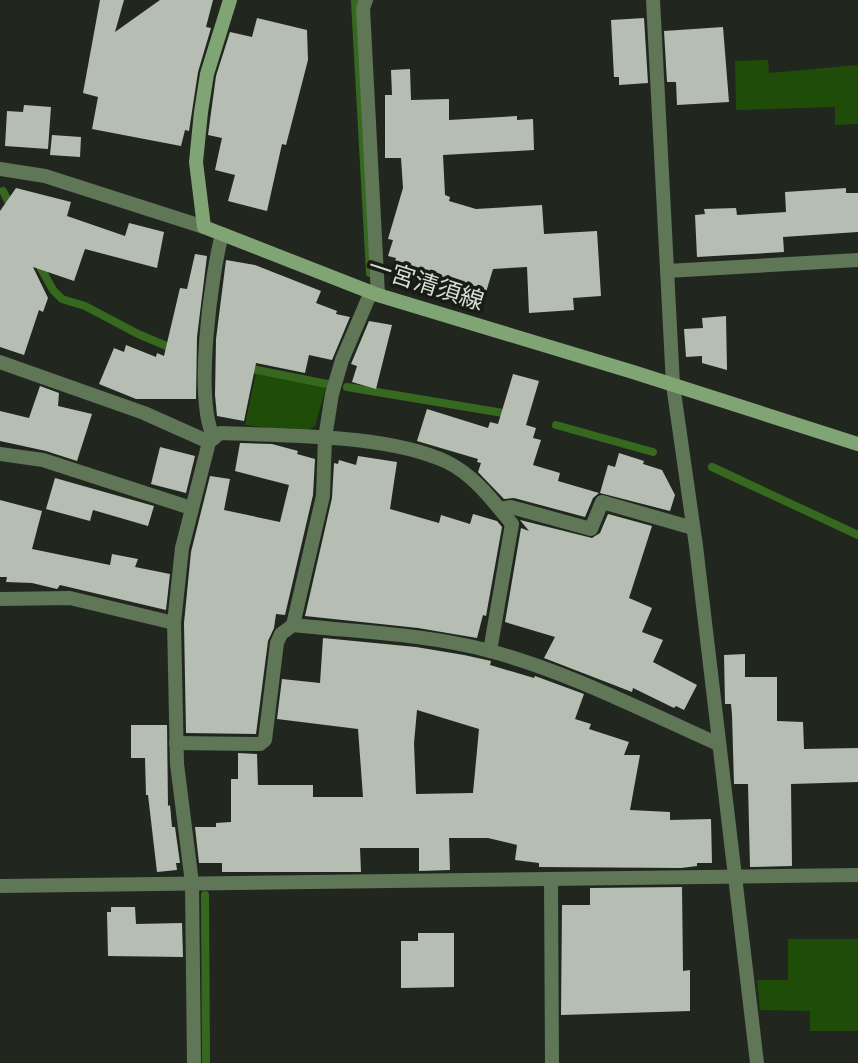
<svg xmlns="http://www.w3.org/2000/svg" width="858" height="1063" viewBox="0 0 858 1063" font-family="'Times New Roman','Noto Sans JP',serif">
<rect width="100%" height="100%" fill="#21271f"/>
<g fill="#1f4c08">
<polygon points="768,60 769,73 858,65 858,124 835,125 835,107 736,110 735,61"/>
<polygon points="256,373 326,387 315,426 304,432 245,425"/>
<polygon points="788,939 858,939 858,1031 810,1031 810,1011 760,1010 757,980 788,980"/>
</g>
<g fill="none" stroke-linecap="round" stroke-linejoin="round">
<g stroke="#36691f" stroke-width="8">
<polyline points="355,1 370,273"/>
<polyline points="3,191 11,207"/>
<polyline points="38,263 53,290 62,299 85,306 138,334 176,350"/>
<polyline points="247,368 327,384"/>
<polyline points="347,387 509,414"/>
<polyline points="556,425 653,452"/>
<polyline points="712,467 858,535"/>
<polyline points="205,895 206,1063"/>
</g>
</g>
<g fill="#b6beb3" fill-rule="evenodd">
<polygon points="100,0 124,0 115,32 160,0 213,0 206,27 211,28 198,72 189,131 185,130 181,146 92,129 98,97 83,93"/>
<polygon points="257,18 307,30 308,60 286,145 282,144 267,211 228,201 235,175 215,170 222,138 208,135 216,76 230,32 252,37"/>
<polygon points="644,18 648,83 619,85 619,77 614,77 611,20"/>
<polygon points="723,27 729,102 677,105 676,82 667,82 664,31"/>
<polygon points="410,69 411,100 449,99 449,120 517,116 517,120 533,119 534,150 443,155 445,195 450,197 449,201 476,209 542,205 544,234 597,231 601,296 573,298 574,310 529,313 527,267 493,269 484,299 392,273 396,258 388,256 393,240 388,239 403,188 401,158 385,158 385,95 392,95 391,70"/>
<polygon points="24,105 51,107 48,149 5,146 7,111 23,112"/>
<polygon points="52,135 81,137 80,157 50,155"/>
<polygon points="16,188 71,202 67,216 125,236 129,223 164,232 157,268 85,249 74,281 33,267 48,298 43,312 39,310 24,355 0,347 0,211"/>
<polygon points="846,188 846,193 858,193 858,232 783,237 784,252 697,257 695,215 705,214 704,209 736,208 737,215 786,212 785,192"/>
<polygon points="195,254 207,256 197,337 196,399 136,399 99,384 114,348 124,352 126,345 156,357 157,353 164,356 180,288 187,289"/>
<polygon points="226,260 255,265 321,291 316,303 337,311 336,314 350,317 332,360 309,355 305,373 256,363 244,421 217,416 215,395 216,339"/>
<polygon points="726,316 727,370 702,363 702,356 686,357 684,329 703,328 702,318"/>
<polygon points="369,321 392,325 376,389 352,382 357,366 351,364"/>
<polygon points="513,374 539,381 526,425 536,428 533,438 541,440 533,465 560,473 558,481 599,493 593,498 585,517 514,498 504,499 478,472 481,463 477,462 478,459 417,441 427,409 488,428 490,422 498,424"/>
<polygon points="40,386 59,393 58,406 92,414 77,461 46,451 0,441 0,411 29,418"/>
<polygon points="240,443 272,444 298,451 297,454 315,459 313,495 285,615 276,614 274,628 268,641 256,734 186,733 184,623 191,552 210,476 230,479 224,510 280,522 289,485 235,471"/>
<polygon points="160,447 195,456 186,493 151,484"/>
<polygon points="619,453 644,461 643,464 662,470 675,495 670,511 600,493 608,465 615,467"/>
<polygon points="358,456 397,462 390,509 439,523 441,515 470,524 473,514 497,521 502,527 486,616 483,615 477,638 418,628 305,616 332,498 334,463 338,464 339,460 356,465"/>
<polygon points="55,478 154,506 148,526 93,510 90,521 46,509"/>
<polygon points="0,500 42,511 32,549 110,565 112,554 138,559 135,567 170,574 166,610 60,585 57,589 32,583 6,582 7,577 0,577"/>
<polygon points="608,514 652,526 629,598 652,608 642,632 663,640 653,662 697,685 684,710 676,706 674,708 633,688 632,692 544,658 555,637 505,622 521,528 529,531 520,520 592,538 600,533"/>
<path d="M323 638 416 647 464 655 491 661 490 665 534 678 535 676 584 694 575 719 591 724 589 729 629 742 624 755H640L630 810 670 812V820L711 819 712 863H697V866L681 868 539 867V863L515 860 517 845 488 838H449L450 870 419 871V848H360L361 872H222V863H199L195 827H216V823L231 822V779H238V753L257 754 258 785H313V797H363L358 729 277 719 282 679 320 683ZM417 710 479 729 473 793 416 794 414 743Z"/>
<polygon points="745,654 745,677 777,677 777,721 803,722 804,749 858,748 858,782 791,784 792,866 750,867 748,784 734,784 732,715 731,704 725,704 724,655"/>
<polygon points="131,725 167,725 168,806 170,805 172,827 175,827 180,863 176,863 177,870 157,872 148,795 146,795 145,758 131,758"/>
<polygon points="682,887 683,971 690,970 690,1011 561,1015 562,905 590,905 590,888"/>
<polygon points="111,907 135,907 136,924 182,923 183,957 108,956 107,912 111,912"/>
<polygon points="418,933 454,933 454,987 401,988 401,941 418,941"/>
</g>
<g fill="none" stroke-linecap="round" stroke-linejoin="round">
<g stroke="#5f7657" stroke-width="14">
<polyline points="366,0 363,8 378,295"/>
<polyline points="653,0 673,385 696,546 757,1063"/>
<polyline points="667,271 858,260"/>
<polyline points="0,362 144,413 209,442"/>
<path d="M214 438C194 400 211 277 222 234"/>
<polyline points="0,454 43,460 191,508"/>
<polyline points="500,509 511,507 591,529 602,502 693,528"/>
<polyline points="0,599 70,598 174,623"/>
<path d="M293 625C359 632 426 634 490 651 568 672 644 711 718 744"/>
<polyline points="176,743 260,744 265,740 277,643 281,634 293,625 323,496 325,438 332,394 342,360 371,292"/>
<polyline points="551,879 552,1063"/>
<polyline points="0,886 858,875"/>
<path d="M194 1063 192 883 177 764 174 623 182 548 209 442 220 433C286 436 387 434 447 462 474 475 493 501 512 524L490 651"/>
</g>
<polyline stroke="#5f7657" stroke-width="14" points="0,169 45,176 204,227"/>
<polyline stroke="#80a473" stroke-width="14" points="230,0 207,74 201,112 196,162 204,227 378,295 633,372 858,444"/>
</g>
<g text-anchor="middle" stroke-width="7" stroke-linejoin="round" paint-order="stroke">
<g font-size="24" fill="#d8dcd6" stroke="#171d15">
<text transform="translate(426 284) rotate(18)" y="8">一宮清須線</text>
</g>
</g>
</svg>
